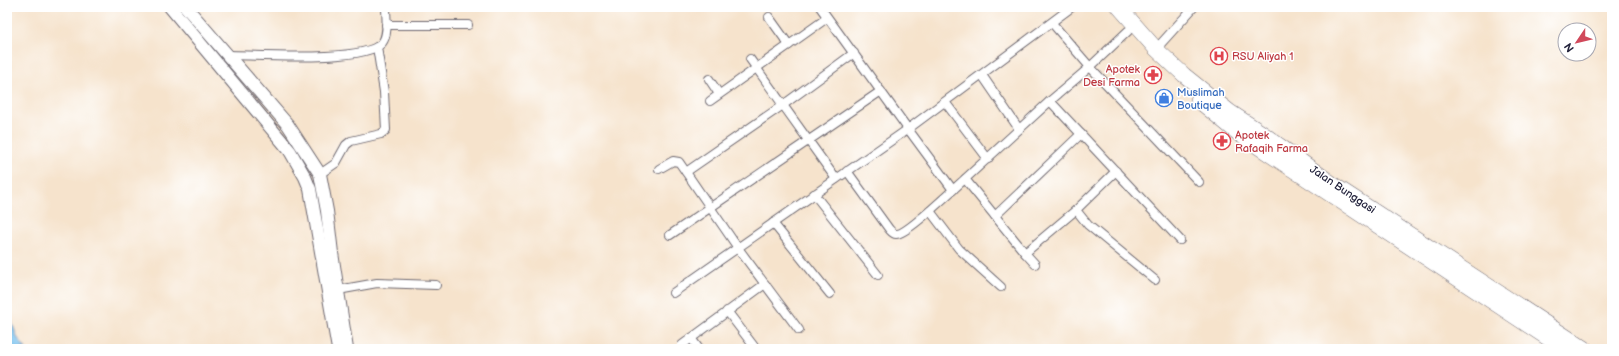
<svg xmlns="http://www.w3.org/2000/svg" width="1619" height="356" viewBox="0 0 1619 356" font-family="'Balsamiq Sans',sans-serif">
<rect width="100%" height="100%" fill="#fff"/>
<filter id="ink" filterUnits="userSpaceOnUse"><feTurbulence type="fractalNoise" baseFrequency=".025" numOctaves="2"/><feDisplacementMap in="SourceGraphic" scale="8" xChannelSelector="R" yChannelSelector="G"/><feConvolveMatrix kernelMatrix="1 2 1 2 8 2 1 2 1" color-interpolation-filters="sRGB"/></filter>
<filter id="wash" filterUnits="userSpaceOnUse"><feTurbulence type="fractalNoise" baseFrequency=".012" numOctaves="4" result="noise"/><feDisplacementMap in="SourceGraphic" scale="16" xChannelSelector="R" yChannelSelector="G"/><feGaussianBlur stdDeviation="0.9" result="paint"/><feColorMatrix in="noise" values="0 0 0 0 0 0 0 0 0 0 0 0 0 0 0 0 0 1.4 0 .05"/><feComposite in="paint" operator="in"/></filter>
<g filter="url(#wash)">
<rect width="100%" height="100%" fill="#f6e3cc"/>
<polygon fill="#73beec" stroke="#4a7094" points="7,308 17,337 26,349 7,349"/>
</g>
<g filter="url(#ink)">
<g fill="none" stroke-linecap="round" stroke-linejoin="round">
<defs>
<g id="street">
<polyline points="820,7 908,129 1072,7"/>
<polyline points="769,17 789,45"/>
<polyline points="1052,23 1090,67 1199,182"/>
<polyline points="386,25 468,25"/>
<polyline points="1128,31 1090,67 1050,101 1180,240"/>
<polyline points="1156,49 1194,7"/>
<path d="M228 55C256 55 364 63 382 43 389 34 386 17 386 7"/>
<polyline points="750,59 836,179"/>
<polyline points="982,75 1019,129"/>
<polyline points="709,79 719,94"/>
<polyline points="710,101 827,18"/>
<polyline points="1050,101 965,179 1025,253 1076,210"/>
<polyline points="945,102 988,159"/>
<polyline points="659,169 673,161 679,162 738,248 799,330"/>
<path d="M847 171 889 229C891 231 893 234 896 234 907 235 954 188 965 179"/>
<polyline points="1116,171 1076,210 1088,225 1155,280"/>
<polyline points="686,172 783,105 854,53"/>
<polyline points="320,174 336,163 346,145 351,141 381,134 386,130 384,92 377,47"/>
<polyline points="814,194 878,275"/>
<polyline points="930,211 959,249 1001,287"/>
<polyline points="995,216 1081,134"/>
<polyline points="773,223 830,294"/>
<polyline points="670,235 881,91"/>
<polyline points="1025,253 1035,264"/>
<polyline points="338,290 377,283 436,285"/>
<polyline points="673,293 908,129 953,190"/>
<polyline points="727,311 756,349"/>
<polyline points="691,338 699,349"/>
<polyline points="682,345 765,284"/>
</g>
<g id="secondary">
<polyline points="170,7 290,151 305,177 310,189 338,349"/>
<polyline points="186,7 288,125 320,174 327,211 332,253 347,349"/>
</g>
<g id="highway">
<polyline points="1119,7 1156,49 1184,75 1230,112 1262,133 1334,185 1585,349"/>
<polyline points="1198,100 1239,134 1564,349"/>
</g>
</defs>
<use href="#street" stroke="#6c666e" stroke-width="10"/>
<use href="#secondary" stroke="#6c666e" stroke-width="14"/>
<use href="#highway" stroke="#6c666e" stroke-width="16"/>
<use href="#street" stroke="#fff" stroke-width="8"/>
<use href="#secondary" stroke="#fff" stroke-width="12"/>
<use href="#highway" stroke="#fff" stroke-width="15"/>
</g>
</g>
<defs>
<symbol id="hospital-ring" viewBox="-11 -11 22 22"><circle r="9.5" fill="#fff" stroke="#e0444e" stroke-width="1.5"/><path d="M-5-5h3v3.5h4V-5h3V5h-3V1.5h-4V5h-3Z" fill="#e0444e"/></symbol>
<symbol id="pharmacy-ring" viewBox="-11 -11 22 22"><circle r="9.5" fill="#fff" stroke="#e0444e" stroke-width="1.5"/><path d="M-2-6h4v4h4v4h-4v4h-4v-4h-4v-4h4Z" fill="#e0444e"/></symbol>
<symbol id="shop-ring" viewBox="-11 -11 22 22"><circle r="9.5" fill="#fff" stroke="#3f7fe0" stroke-width="1.5"/><path d="M-5-2.5h2.3a2.7 3.5 0 0 1 5.4 0H5L5.5 6h-11ZM-1.5-2.5h3a1.5 2.3 0 0 0-3 0Z" fill="#3f7fe0"/></symbol>
</defs>
<g fill-rule="evenodd">
<use href="#hospital-ring" x="1209" y="46" width="20" height="20"/>
<use href="#pharmacy-ring" x="1143" y="65" width="20" height="20"/>
<use href="#shop-ring" x="1154" y="88" width="20" height="20"/>
<use href="#pharmacy-ring" x="1212" y="131" width="20" height="20"/>
</g>
<g text-anchor="middle" stroke-width="3" stroke-linejoin="round" paint-order="stroke">
<g font-size="11" fill="#be3a42" stroke="#fff" text-anchor="start">
<text x="1232" y="60">RSU Aliyah 1</text>
<text x="1140" y="73" text-anchor="end">Apotek<tspan x="1140" dy="13">Desi Farma</tspan></text>
<text x="1235" y="139">Apotek<tspan x="1235" dy="13">Rafaqih Farma</tspan></text>
</g>
<g font-size="11" fill="#366cbe" stroke="#fff" text-anchor="start">
<text x="1177" y="96">Muslimah<tspan x="1177" dy="13">Boutique</tspan></text>
</g>
<g font-size="11" fill="#22223b" stroke="#fff">
<text transform="translate(1343 189) rotate(34)" y="4">Jalan Bunggasi</text>
</g>
</g>
<rect width="1619" height="356" fill="none" stroke="#fff" stroke-width="24"/>
<g transform="translate(1577 42) rotate(235)"><circle r="19" fill="#ffffff" stroke="#a7a7b1"/>
<path d="M0-3L7 15L0 10L-7 15Z" fill="#d1495b"/>
<text y="-6" font-size="11" font-weight="bold" text-anchor="middle" fill="#22223b">N</text>
</g>
</svg>
